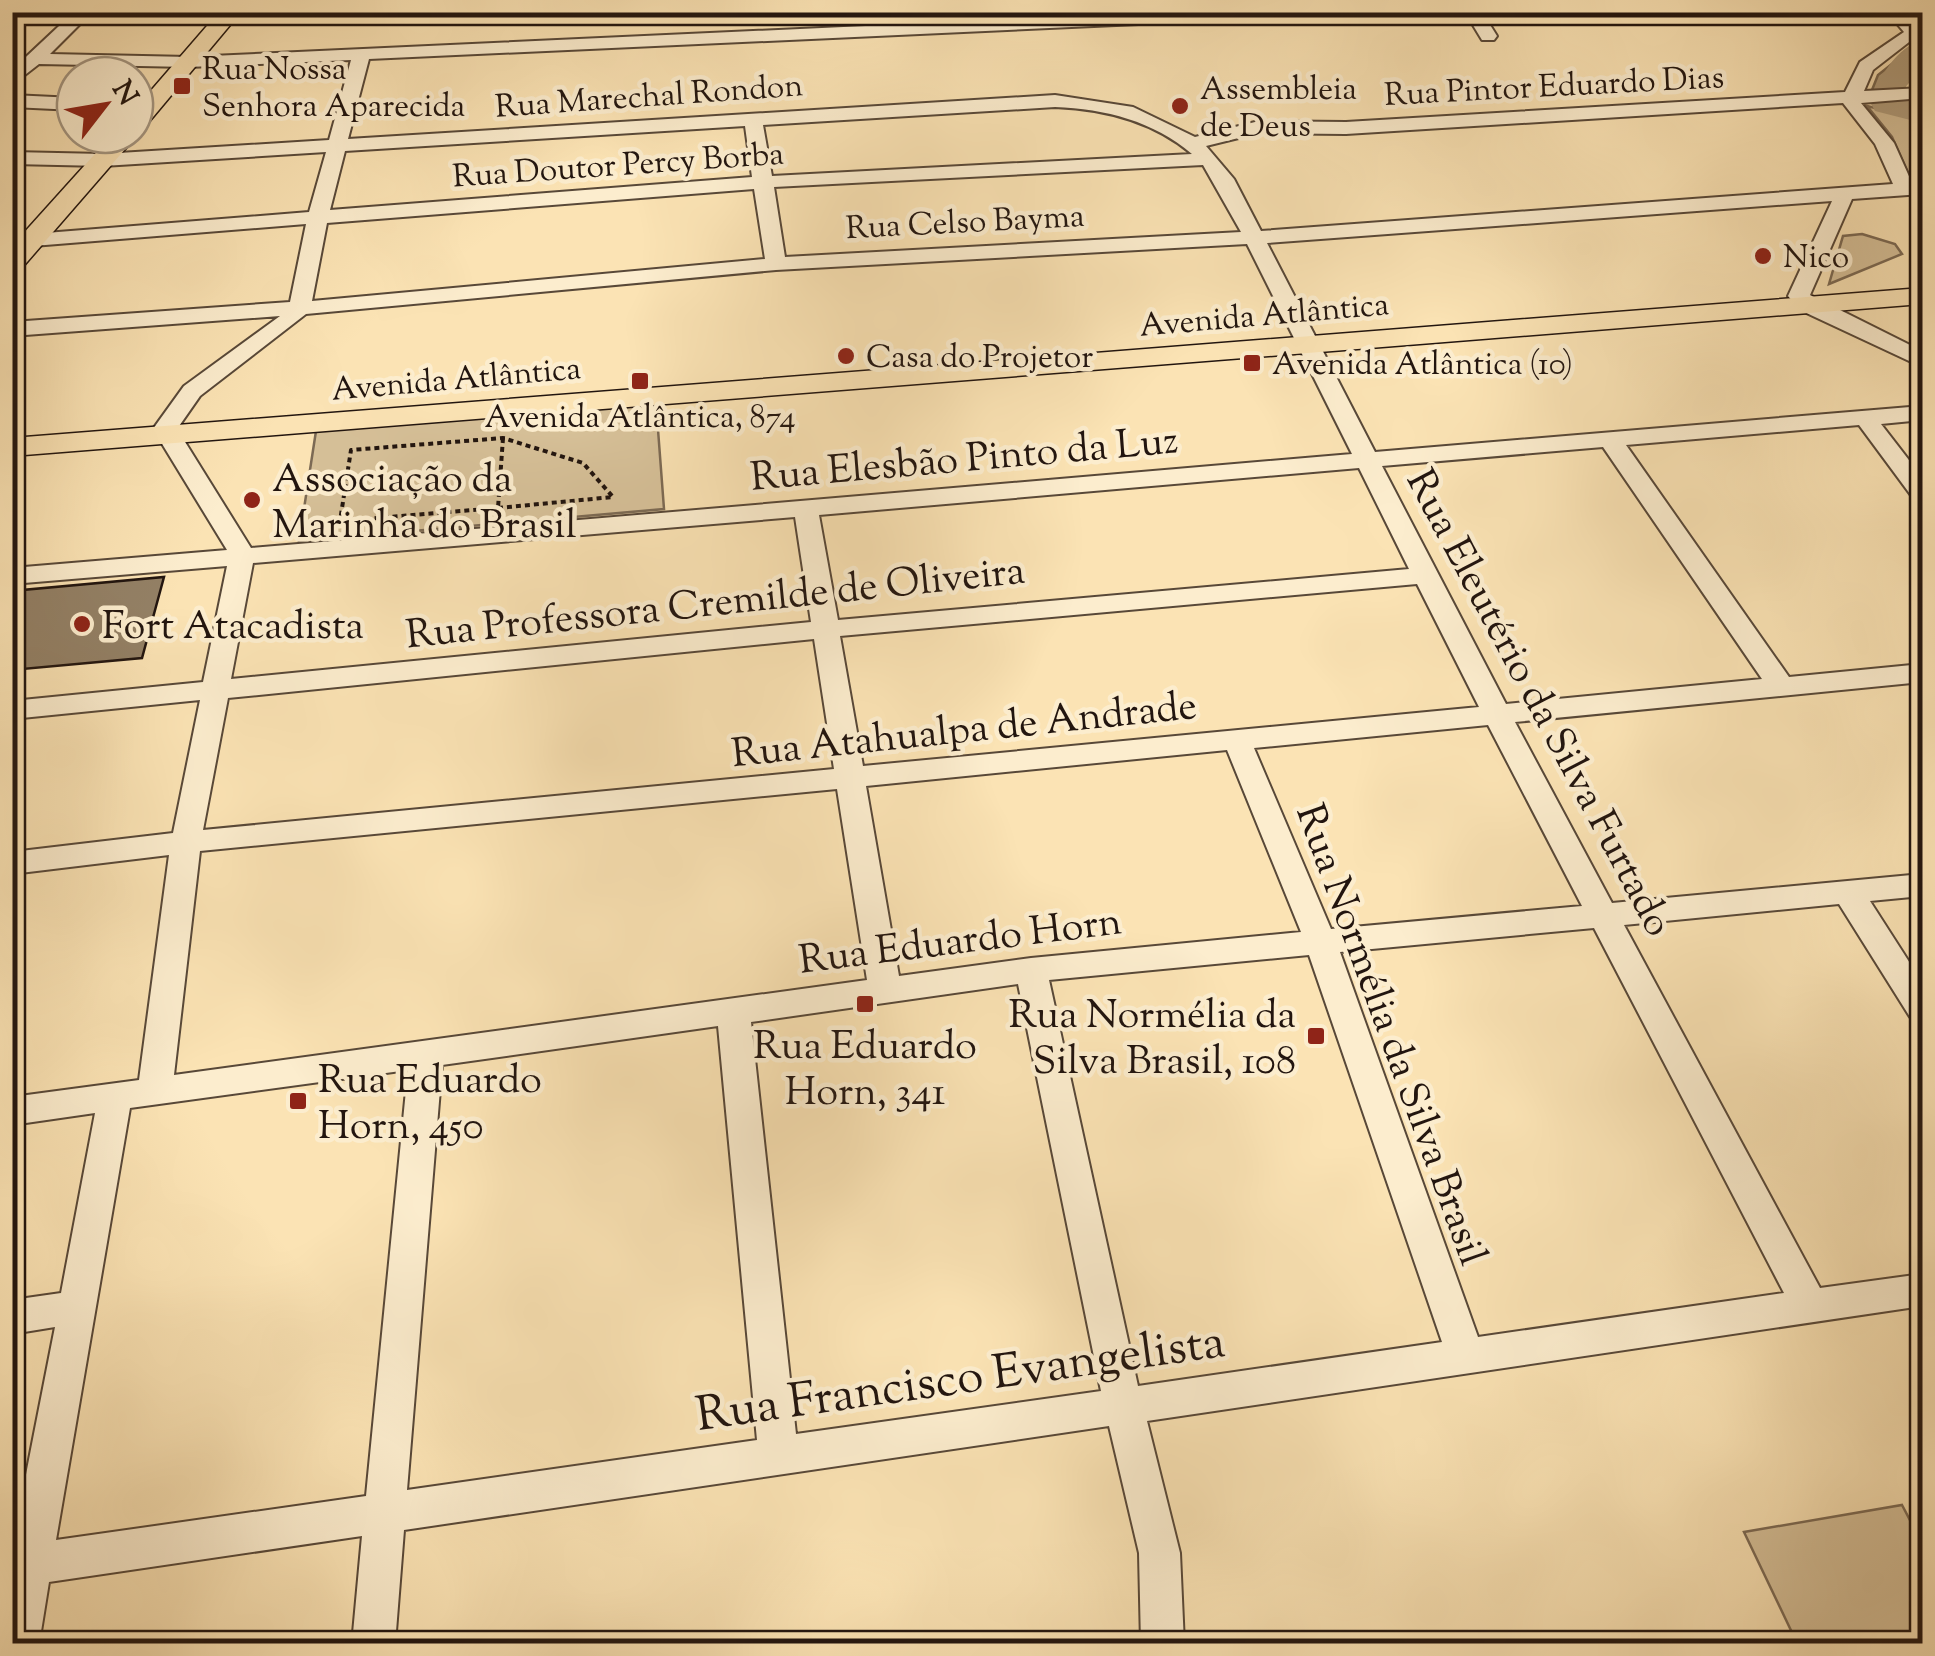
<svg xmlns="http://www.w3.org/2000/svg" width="1935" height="1656" viewBox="0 0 1935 1656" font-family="'Sorts Mill Goudy',serif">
<rect width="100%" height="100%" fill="#fbe3b4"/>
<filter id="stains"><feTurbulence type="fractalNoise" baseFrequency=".002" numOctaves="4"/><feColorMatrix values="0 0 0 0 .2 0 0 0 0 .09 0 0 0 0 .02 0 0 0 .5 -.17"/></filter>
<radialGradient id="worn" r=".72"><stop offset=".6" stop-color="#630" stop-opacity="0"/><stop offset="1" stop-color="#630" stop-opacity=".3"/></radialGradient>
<g fill="#d6c098" stroke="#7c6a54" stroke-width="2.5">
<polygon points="1867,106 1922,119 1922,179 1911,180 1892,137"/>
<polygon points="1862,234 1895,244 1902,254 1829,284 1843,236"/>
<polygon points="656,403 664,509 299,541 316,431"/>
<polygon points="1902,1505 1922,1543 1922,1643 1797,1643 1744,1532"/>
</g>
<polygon fill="#b19d7c" stroke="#786750" stroke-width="2.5" points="1922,40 1922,54 1913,62 1891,102 1868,100 1878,75"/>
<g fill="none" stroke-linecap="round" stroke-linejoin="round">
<path fill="#b19d7c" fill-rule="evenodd" d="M1922 40V67L1904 89 1902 99 1922 105V123L1875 111 1871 104C1875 81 1898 46 1922 40Z"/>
</g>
<polygon fill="#938065" stroke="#22150f" stroke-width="2.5" points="164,577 142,658 12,670 12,591"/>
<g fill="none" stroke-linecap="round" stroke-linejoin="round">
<defs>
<g id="minor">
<path d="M74 12H92L50 54 189 57 1169 12H1301L1293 17 369 59 348 139 1055 95 1133 107 1195 137 1259 121 1346 122 1845 92 1860 62 1904 32 1887 12H1905L1922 32 1873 70 1864 91 1922 88V98L1861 103 1894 143 1912 183 1922 182V194L1852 199 1810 295 1922 351V367L1800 310 1788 296 1832 201 1267 243 1375 452 1922 406V420L1881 424 1922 477V500L1913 498 1859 425 1626 445 1789 677 1922 664V682L1515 722 1612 903 1922 874V896L1870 901 1922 982V1021L1910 1017 1839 904 1624 925 1820 1288 1922 1274V1306L1147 1421 1180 1553 1184 1644H1141L1139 1553 1109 1426 404 1530 395 1644H352L362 1536 49 1582 39 1644H12V1546L55 1327 12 1334V1300L61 1293 95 1113 12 1125V1097L139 1080 169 855 12 874V852L173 833 200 700 12 719V701L203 682 227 566 12 584V568L227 550 153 429 184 386 280 316 12 336V322L290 302 306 224 33 246 23 240 33 234 309 212 326 152 103 166 12 164V152L103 154 329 140 351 60 189 67 39 64 12 85V70ZM1843 103 1875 144 1893 184 1261 231 1234 179 1206 146 1259 133 1346 134ZM1055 107C1106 109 1153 121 1192 154L772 176 763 125ZM745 126 752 177 330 210 345 151ZM1203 165 1241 232 785 257 774 187ZM754 189 765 259 312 301 327 223ZM1247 244 1352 454 251 548 177 429 200 396 306 314 776 270ZM1603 447 1762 679 1506 704 1382 466ZM1359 468 1409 569 838 620 819 515ZM795 517 811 622 231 679 253 563ZM1417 584 1479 707 863 766 840 636ZM814 639 834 769 203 830 228 698ZM1488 725 1582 906 1331 929 1254 748ZM1227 750 1301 932 1031 958 899 976 866 786ZM837 789 867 980 174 1075 200 851ZM1594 928 1784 1293 1478 1337 1340 952ZM1309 955 1442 1342 1138 1386 1049 980ZM1018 984 1101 1391 796 1434 751 1022ZM718 1026 757 1440 407 1490 442 1065ZM408 1070 366 1496 56 1540 130 1108Z"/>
<polygon points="1465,12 1482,12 1497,36 1494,40 1482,40"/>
<polygon points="12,95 75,98 75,110 12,107"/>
</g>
<g id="major">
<polygon points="219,12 241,12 143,129 135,131 135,109"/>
<polygon points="135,132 137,135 133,140 21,269 12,271 12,246 112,135"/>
<polygon points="1922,288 1922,304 12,456 12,438"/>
</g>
</defs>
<use href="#minor" stroke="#584838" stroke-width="4"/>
<use href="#major" stroke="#22150f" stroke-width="3"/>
<g stroke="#22150f" stroke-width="4" stroke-dasharray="5 4" stroke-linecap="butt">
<polygon points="503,438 498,508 340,521 351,450"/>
<polyline points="498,508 613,497 583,463 503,438"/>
</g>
<use href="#minor" fill="#fcedce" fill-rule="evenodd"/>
<use href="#major" fill="#fbe3b4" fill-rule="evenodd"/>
</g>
<g fill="#8f2418" stroke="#fcedce" stroke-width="4">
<rect x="172" y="76" width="20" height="20" rx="5"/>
<circle cx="1180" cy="106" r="10"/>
<circle cx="1763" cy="256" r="10"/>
<circle cx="846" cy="356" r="10"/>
<rect x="1242" y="353" width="20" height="20" rx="5"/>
<rect x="630" y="371" width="20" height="20" rx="5"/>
<circle cx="252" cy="500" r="10"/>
<circle cx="82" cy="624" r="10"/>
<rect x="855" y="994" width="20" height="20" rx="5"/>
<rect x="1306" y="1026" width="20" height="20" rx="5"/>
<rect x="288" y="1091" width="20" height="20" rx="5"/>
</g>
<g text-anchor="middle" stroke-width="9" stroke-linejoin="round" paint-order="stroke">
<g font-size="32" fill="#22150f" stroke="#fcedce" text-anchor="start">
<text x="202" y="79">Rua Nossa<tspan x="202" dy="37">Senhora Aparecida</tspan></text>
<text x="1200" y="99">Assembleia<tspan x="1200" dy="37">de Deus</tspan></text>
<text x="1783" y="267">Nico</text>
<text x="866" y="367">Casa do Projetor</text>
<text x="1272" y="374">Avenida Atlântica (10)</text>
<text x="640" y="427" text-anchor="middle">Avenida Atlântica, 874</text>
</g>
<g font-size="32" fill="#22150f" stroke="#fcedce">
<text transform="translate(1554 85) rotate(-3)" y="11">Rua Pintor Eduardo Dias</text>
<text transform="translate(649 95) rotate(-4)" y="11">Rua Marechal Rondon</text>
<text transform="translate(618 164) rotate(-4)" y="11">Rua Doutor Percy Borba</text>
<text transform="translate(965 221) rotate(-3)" y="11">Rua Celso Bayma</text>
<text transform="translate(1264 314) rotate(-5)" y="11">Avenida Atlântica</text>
<text transform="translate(456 378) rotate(-5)" y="11">Avenida Atlântica</text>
</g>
<g font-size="40" fill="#22150f" stroke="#fcedce">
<text transform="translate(964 457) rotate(-5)" y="14">Rua Elesbão Pinto da Luz</text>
<text transform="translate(715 601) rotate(-6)" y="14">Rua Professora Cremilde de Oliveira</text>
<text transform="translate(1541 702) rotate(62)" y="14">Rua Eleutério da Silva Furtado</text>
<text transform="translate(964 728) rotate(-6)" y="14">Rua Atahualpa de Andrade</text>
<text transform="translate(960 939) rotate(-7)" y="14">Rua Eduardo Horn</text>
<text transform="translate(1393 1034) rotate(70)" y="14">Rua Normélia da Silva Brasil</text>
</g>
<g font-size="40" fill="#22150f" stroke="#fcedce" text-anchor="start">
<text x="272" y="491">Associação da<tspan x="272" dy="46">Marinha do Brasil</tspan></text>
<text x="102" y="638">Fort Atacadista</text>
<text x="1296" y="1027" text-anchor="end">Rua Normélia da<tspan x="1296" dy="46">Silva Brasil, 108</tspan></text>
<text x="865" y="1058" text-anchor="middle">Rua Eduardo<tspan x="865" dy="46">Horn, 341</tspan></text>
<text x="318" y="1092">Rua Eduardo<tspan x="318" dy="46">Horn, 450</tspan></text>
</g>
<g font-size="48" fill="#22150f" stroke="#fcedce">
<text transform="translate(960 1376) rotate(-8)" y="17">Rua Francisco Evangelista</text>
</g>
</g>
<rect width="1935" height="1656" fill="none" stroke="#fbe3b4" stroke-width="50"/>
<rect x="15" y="15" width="1905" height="1626" fill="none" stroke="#22150f" stroke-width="5"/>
<rect x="25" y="25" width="1885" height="1606" fill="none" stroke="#22150f" stroke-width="2.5"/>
<g transform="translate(105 105) rotate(59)"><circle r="48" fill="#fcedce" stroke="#a59782" stroke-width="2.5"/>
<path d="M0-8L18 38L0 25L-18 38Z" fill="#8f2418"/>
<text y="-15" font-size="28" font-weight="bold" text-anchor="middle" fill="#22150f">N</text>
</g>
<rect width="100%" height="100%" filter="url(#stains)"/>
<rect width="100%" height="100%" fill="url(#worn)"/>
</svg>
